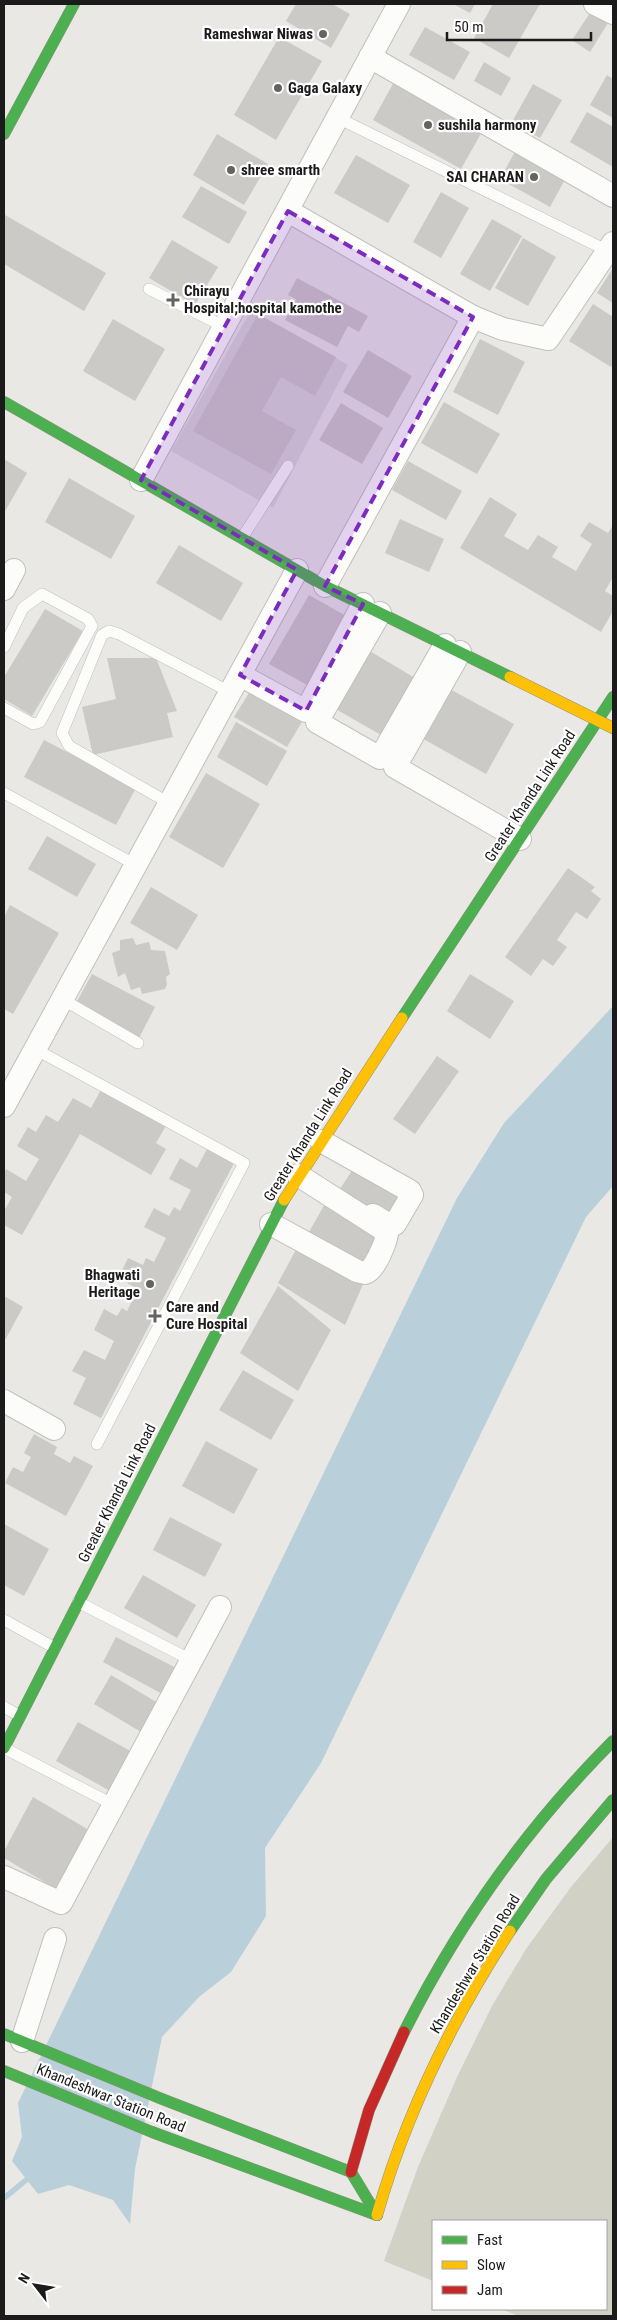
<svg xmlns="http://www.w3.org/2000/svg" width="617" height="2320" viewBox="0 0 617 2320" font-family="'Roboto Condensed',sans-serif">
<rect width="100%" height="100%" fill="#e9e8e4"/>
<polygon fill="#d8d7d5" points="251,310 348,365 273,508 171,451"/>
<polygon fill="#d1d1c6" points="613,1837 613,2316 519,2316 501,2309 606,2309 606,2221 433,2221 433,2281 384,2261 418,2167 457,2077 492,2006 526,1949 571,1887"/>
<polygon fill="#b9d0da" points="613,1006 613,1186 586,1217 321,1763 265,1848 266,1916 231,1972 199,1997 162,2037 135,2169 130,2224 113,2200 69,2185 38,2194 12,2161 22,2137 18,2103 457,1198 504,1123"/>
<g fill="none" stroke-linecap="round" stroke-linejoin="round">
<polyline stroke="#b9d0da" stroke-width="5.5" points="4,2198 32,2175"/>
</g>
<g fill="#cccac7">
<polygon points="296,4 332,4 350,14 331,48 286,21"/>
<polygon points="453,4 475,4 470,13"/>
<polygon points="493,4 540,4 509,58 474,38"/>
<polygon points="594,7 611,18 590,52 572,40"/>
<polygon points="425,27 470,52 454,80 409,55"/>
<polygon points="279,37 322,61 276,140 234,115"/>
<polygon points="484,62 511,78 501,96 474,81"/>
<polygon points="607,75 613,79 613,118 590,105"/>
<polygon points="395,80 483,130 461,169 373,120"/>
<polygon points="533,84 562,100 540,138 512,122"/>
<polygon points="587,112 613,127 613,167 570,142"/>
<polygon points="217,134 268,164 244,205 193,175"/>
<polygon points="518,146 568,174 550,207 500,179"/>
<polygon points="356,155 410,185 388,223 334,193"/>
<polygon points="201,186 247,212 229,244 182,217"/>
<polygon points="441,192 469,208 441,258 413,242"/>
<polygon points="5,215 106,273 84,311 4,264"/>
<polygon points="492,219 522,236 490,291 460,274"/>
<polygon points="523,238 556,257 528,306 495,288"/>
<polygon points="172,240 218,267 195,305 149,278"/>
<polygon points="613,268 613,303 597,293"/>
<polygon points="297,278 368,316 359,332 348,326 337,347 285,320 296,299 288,295"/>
<polygon points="593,304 613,317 613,363 611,367 569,341"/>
<polygon points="258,314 336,357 315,396 281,377 262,411 296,430 271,474 193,431"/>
<polygon points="113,319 165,349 135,401 83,371"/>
<polygon points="480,339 525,362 498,415 453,392"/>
<polygon points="368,350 412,376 388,418 343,392"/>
<polygon points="444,402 500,434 477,474 421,443"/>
<polygon points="341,403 383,428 362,464 319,440"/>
<polygon points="4,459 27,473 4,513"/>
<polygon points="408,461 462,491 446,520 392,490"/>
<polygon points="69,478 135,516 111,559 45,522"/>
<polygon points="490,497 517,514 504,536 528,550 538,535 558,547 552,557 576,571 592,544 580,536 589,522 608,533 613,525 613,577 605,591 613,596 613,611 601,632 460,548"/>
<polygon points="400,519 444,539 429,572 385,553"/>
<polygon points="179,545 243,583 221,621 156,583"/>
<polygon points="309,595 348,617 309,686 269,664"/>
<polygon points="45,609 83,631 32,716 4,699 4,677"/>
<polygon points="368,650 415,678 381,735 334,708"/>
<polygon points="107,658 156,658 177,711 167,713 173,737 93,755 82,707 116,699"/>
<polygon points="254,685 306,715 287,747 234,717"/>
<polygon points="446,687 514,724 486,774 418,736"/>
<polygon points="236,722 287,751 267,786 217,757"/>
<polygon points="44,740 136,788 116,825 24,777"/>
<polygon points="206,773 260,804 223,868 169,837"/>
<polygon points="47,836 96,864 77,897 28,869"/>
<polygon points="568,868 595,887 591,891 601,899 587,919 576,912 557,940 567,947 553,966 543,959 531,976 505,957"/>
<polygon points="151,887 198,915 177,950 130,923"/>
<polygon points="10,905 59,933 13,1014 4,1009 4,917"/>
<polygon points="133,938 136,945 149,942 151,950 165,951 170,974 166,977 167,985 165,989 142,994 140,987 131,990 125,973 118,977 112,953 120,950 120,940"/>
<polygon points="92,974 155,1007 139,1038 75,1005"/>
<polygon points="470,974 514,1001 490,1039 447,1011"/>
<polygon points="437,1056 459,1071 415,1134 393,1119"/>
<polygon points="103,1086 167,1124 156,1143 166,1149 151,1175 80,1134 22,1235 4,1225 4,1211 12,1197 4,1192 4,1173 6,1169 26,1181 39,1159 17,1146 28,1127 36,1132 46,1115 58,1122 73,1098 91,1108"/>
<polygon points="207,1149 234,1163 101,1418 73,1404 86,1378 72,1371 84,1350 105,1360 114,1341 94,1330 104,1309 117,1316 122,1308 127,1311 138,1289 118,1278 128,1258 143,1265 146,1258 154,1262 166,1238 144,1227 154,1208 169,1216 174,1207 180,1211 191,1190 169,1179 180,1158 197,1168"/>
<polygon points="355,1166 407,1193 392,1221 340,1189"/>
<polygon points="326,1202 384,1235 362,1269 305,1239"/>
<polygon points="299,1244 365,1280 345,1325 278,1283"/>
<polygon points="278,1286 331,1330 298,1391 240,1353"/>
<polygon points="4,1296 23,1307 4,1342"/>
<polygon points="243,1370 294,1400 271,1440 219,1410"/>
<polygon points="34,1434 57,1447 54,1454 70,1463 74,1456 93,1466 66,1516 5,1483 13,1467 23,1472 31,1457 24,1453"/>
<polygon points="206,1441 258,1469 234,1514 182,1486"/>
<polygon points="170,1517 222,1544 205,1577 153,1550"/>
<polygon points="4,1524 49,1549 24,1596 4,1585"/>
<polygon points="143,1575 196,1605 177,1638 124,1608"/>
<polygon points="116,1637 180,1670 166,1696 103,1662"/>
<polygon points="111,1675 158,1703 141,1732 94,1704"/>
<polygon points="78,1722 134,1753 112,1792 56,1761"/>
<polygon points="33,1797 94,1833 60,1891 4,1858 4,1851"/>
</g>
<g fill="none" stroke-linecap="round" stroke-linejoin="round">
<defs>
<g id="lane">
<polyline points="338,118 608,251"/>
<polyline points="149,289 225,327"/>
<polyline points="242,538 288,466"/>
<polyline points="4,647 23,608 42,594 88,619 92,626 40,722 33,724 4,708"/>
<polyline points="4,793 136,865"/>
<polyline points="169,803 69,746 62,733 102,635 109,631 119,634 230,692"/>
<polyline points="62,999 138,1043"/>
<polyline points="35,1049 244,1163 97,1444"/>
<polyline points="78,1602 191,1660"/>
<polyline points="4,1620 55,1648"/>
<polyline points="4,1707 20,1716"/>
<polyline points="4,1748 114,1805"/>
</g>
<g id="street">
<polyline points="595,4 613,13"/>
<polyline points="370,57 613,196"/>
<polyline points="288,211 473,317 325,586"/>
<polyline points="473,317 503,329 548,339 613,243"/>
<polyline points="141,480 399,4"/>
<polyline points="4,589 14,570"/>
<polyline points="380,613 317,722 380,758 445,645"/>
<polyline points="460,652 395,767 520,839"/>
<polyline points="240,675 306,711 363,604"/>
<polyline points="4,1106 297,570"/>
<polyline points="321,1141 410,1191 412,1195 395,1224 391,1226 373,1215"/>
<path d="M271 1224 357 1271C358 1271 364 1273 365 1273 375 1271 387 1240 387 1232L298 1175"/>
<polyline points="4,1401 54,1429"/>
<polyline points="4,1877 61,1903 220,1607"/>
<polyline points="22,2041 55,1939"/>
</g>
<g id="fast">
<polyline points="4,134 74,4"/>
<polyline points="4,402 325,586 510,677"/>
<polyline points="402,1018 613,697"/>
<polyline points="4,1748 284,1200"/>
<polyline points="510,1931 546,1879 613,1800"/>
<path d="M404 2032C458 1924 528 1826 613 1741"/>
<polyline points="4,2034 162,2099 351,2172 377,2215"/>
<polyline points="4,2071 152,2132 377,2215"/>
</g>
<g id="slow">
<polyline points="510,677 613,728"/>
<polyline points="284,1200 402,1018"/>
<path d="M377 2215C406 2113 452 2020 510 1931"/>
</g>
<polyline id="jam" points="351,2172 369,2110 404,2032"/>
</defs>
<use href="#lane" stroke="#c0c0be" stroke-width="12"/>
<use href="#street" stroke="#c0c0be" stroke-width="24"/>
<use href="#fast" stroke="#8e917e" stroke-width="12"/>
<use href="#slow" stroke="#8e917e" stroke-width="12"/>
<use href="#jam" stroke="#8e917e" stroke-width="12"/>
<use href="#lane" stroke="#fcfcfb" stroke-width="11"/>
<use href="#street" stroke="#fcfcfb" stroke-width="22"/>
<use href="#fast" stroke="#4caf50" stroke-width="11"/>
<use href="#slow" stroke="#ffc107" stroke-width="11"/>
<use href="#jam" stroke="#c62828" stroke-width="11"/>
</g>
<path fill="#7b2cbf" fill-opacity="0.2" stroke="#7b2cbf" stroke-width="4" stroke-dasharray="10 6" stroke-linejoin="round" d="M288 211 473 317 325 586 363 604 306 711 240 675 297 570 141 480Z"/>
<g fill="#636361" stroke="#fff" stroke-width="2">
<circle cx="323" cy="34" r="5"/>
<circle cx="278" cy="88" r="5"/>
<circle cx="428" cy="125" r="5"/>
<circle cx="231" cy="170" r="5"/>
<circle cx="534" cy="177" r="5"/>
<path d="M170.5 292.5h5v5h5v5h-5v5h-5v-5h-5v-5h5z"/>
<circle cx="150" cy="1284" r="5"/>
<path d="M152.5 1308.5h5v5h5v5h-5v5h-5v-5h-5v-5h5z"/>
</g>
<g text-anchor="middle" stroke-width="4.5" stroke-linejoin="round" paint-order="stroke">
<g font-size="15" font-weight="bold" fill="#1b1b1b" stroke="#fff" text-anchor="start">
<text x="313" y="39" text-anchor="end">Rameshwar Niwas</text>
<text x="288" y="93">Gaga Galaxy</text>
<text x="438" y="130">sushila harmony</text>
<text x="241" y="175">shree smarth</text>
<text x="524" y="182" text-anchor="end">SAI CHARAN</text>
<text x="184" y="296">Chirayu<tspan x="184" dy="17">Hospital;hospital kamothe</tspan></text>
<text x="140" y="1280" text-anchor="end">Bhagwati<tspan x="140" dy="17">Heritage</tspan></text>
<text x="166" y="1312">Care and<tspan x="166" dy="17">Cure Hospital</tspan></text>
</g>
<g font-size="15" fill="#1b1b1b" stroke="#fff">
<text transform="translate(530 796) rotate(-57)" y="5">Greater Khanda Link Road</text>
<text transform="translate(308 1135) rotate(-58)" y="5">Greater Khanda Link Road</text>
<text transform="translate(117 1493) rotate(-63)" y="5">Greater Khanda Link Road</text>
<text transform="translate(475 1964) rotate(-59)" y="5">Khandeshwar Station Road</text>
<text transform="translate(111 2098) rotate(22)" y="5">Khandeshwar Station Road</text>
</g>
</g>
<rect width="617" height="2320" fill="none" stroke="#1b1b1b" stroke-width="10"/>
<rect x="432" y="2220" width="175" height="90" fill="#ffffff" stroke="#a4a4a4"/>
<rect x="442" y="2236" width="25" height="8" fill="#4caf50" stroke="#a4a4a4"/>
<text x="477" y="2245" font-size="15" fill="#1b1b1b">Fast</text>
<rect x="442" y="2261" width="25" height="8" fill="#ffc107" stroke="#a4a4a4"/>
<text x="477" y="2270" font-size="15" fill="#1b1b1b">Slow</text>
<rect x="442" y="2286" width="25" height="8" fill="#c62828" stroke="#a4a4a4"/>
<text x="477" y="2295" font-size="15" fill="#1b1b1b">Jam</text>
<g transform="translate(35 2285) rotate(301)" stroke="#ffffff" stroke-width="4" paint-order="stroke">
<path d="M0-4L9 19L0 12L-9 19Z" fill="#1b1b1b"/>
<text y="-8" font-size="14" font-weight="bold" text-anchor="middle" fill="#1b1b1b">N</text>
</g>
<path d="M447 32v8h144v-8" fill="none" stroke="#1b1b1b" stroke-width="2.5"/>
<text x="454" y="32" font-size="15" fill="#1b1b1b" stroke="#ffffff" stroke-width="4" paint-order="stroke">50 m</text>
</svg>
